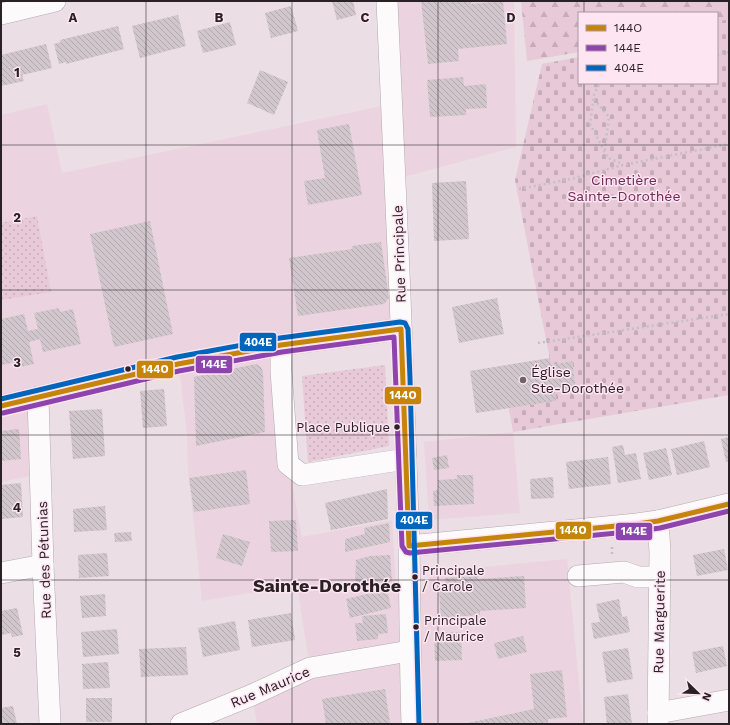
<svg xmlns="http://www.w3.org/2000/svg" width="730" height="725" viewBox="0 0 730 725" font-family="'Work Sans',sans-serif">
<defs>
<pattern id="green-dots" width="8" height="8" patternUnits="userSpaceOnUse"><rect width="8" height="8" fill="#e7c9d8"/><path d="M2 2h.1M6 6h.1" fill="none" stroke="#c6acb9" stroke-width="1.8" stroke-linecap="round"/></pattern>
<pattern id="forest-firs" width="22" height="20" patternUnits="userSpaceOnUse"><rect width="22" height="20" fill="#e7c9d8"/><path d="M5 1l3.5 6h-7zM16 11l3.5 6h-7z" fill="#c6acb9"/></pattern>
<pattern id="cemetery-stones" width="16" height="16" patternUnits="userSpaceOnUse"><rect width="16" height="16" fill="#e7c9d8"/><path d="M2 7V4a2 2 0 0 1 4 0v3zM10 15v-3a2 2 0 0 1 4 0v3z" fill="#c6acb9"/></pattern>
<pattern id="building-back-hatch" width="6" height="6" patternUnits="userSpaceOnUse"><rect width="6" height="6" fill="#d0c6cb"/><path d="M-1 5l2 2M0 0l6 6M5-1l2 2" fill="none" stroke="#b3aaae"/></pattern>
</defs>
<rect width="100%" height="100%" fill="#ebdee4"/>
<g fill="#ebd4df">
<polygon points="387,1 514,1 516,147 396,179 401,329 281,345 288,464 302,537 392,520 396,588 429,589 430,572 567,559 583,724 257,724 252,695 310,668 297,585 202,601 188,469 187,434 180,375 103,382 1,401 1,115 47,104 62,173 392,104"/>
<polygon points="38,397 44,473 1,482 1,407"/>
<polygon points="513,432 520,513 429,520 424,442"/>
</g>
<g fill="url(#green-dots)">
<polygon points="37,216 51,292 1,300 1,223"/>
<polygon points="385,365 389,446 308,462 302,376"/>
</g>
<polygon fill="url(#forest-firs)" points="521,1 729,1 729,22 717,25 717,13 579,13 579,52 527,61"/>
<polygon fill="url(#cemetery-stones)" points="729,19 729,395 513,432 509,408 556,401 555,392 576,389 572,361 551,365 515,180 542,64 579,57 579,83 717,83 717,22"/>
<g fill="url(#building-back-hatch)">
<polygon points="332,1 353,1 356,15 337,20"/>
<polygon points="421,1 471,1 471,4 503,1 507,44 458,49 459,61 428,64"/>
<polygon points="291,6 298,31 271,38 265,13"/>
<polygon points="178,15 186,46 140,58 132,26"/>
<polygon points="230,22 236,45 203,53 197,31"/>
<polygon points="118,26 124,49 66,64 66,62 59,64 54,44 61,42 60,40"/>
<polygon points="46,44 52,68 22,75 24,81 1,86 1,55"/>
<polygon points="260,70 288,82 274,115 247,103"/>
<polygon points="463,77 464,86 486,84 487,108 466,109 466,115 430,117 427,80"/>
<polygon points="349,124 362,195 308,205 304,181 325,178 317,130"/>
<polygon points="466,181 469,239 434,241 432,183"/>
<polygon points="150,221 173,334 114,347 90,234"/>
<polygon points="381,242 389,298 384,304 298,316 289,258 352,249 352,246"/>
<polygon points="497,298 504,334 459,343 452,307"/>
<polygon points="59,308 60,312 73,309 81,344 43,352 40,339 29,342 34,364 20,367 20,365 17,366 16,362 1,365 1,319 24,314 28,331 38,329 34,313"/>
<polygon points="550,358 551,365 572,361 576,389 555,392 556,401 476,413 470,371"/>
<polygon points="256,364 261,367 263,372 265,432 196,446 194,377"/>
<polygon points="164,389 167,426 143,428 140,391"/>
<polygon points="102,409 105,456 73,459 69,411"/>
<polygon points="19,429 21,459 1,461 1,431"/>
<polygon points="729,437 729,462 726,462 721,439"/>
<polygon points="704,441 710,467 677,475 671,449"/>
<polygon points="623,445 625,455 636,453 641,479 618,483 612,447"/>
<polygon points="666,448 672,475 649,480 643,453"/>
<polygon points="447,455 449,468 434,470 432,458"/>
<polygon points="608,457 611,484 569,489 566,462"/>
<polygon points="246,470 250,504 194,512 189,478"/>
<polygon points="457,475 473,475 474,504 434,506 433,491 438,490 438,480 457,479"/>
<polygon points="553,477 554,498 531,499 530,479"/>
<polygon points="21,483 23,517 1,519 1,485"/>
<polygon points="387,489 388,519 331,530 325,503"/>
<polygon points="105,506 107,530 74,532 73,509"/>
<polygon points="296,520 298,551 271,552 269,521"/>
<polygon points="389,523 390,542 345,552 345,539 365,534 364,528"/>
<polygon points="131,532 132,541 115,542 114,533"/>
<polygon points="223,534 250,542 242,566 216,558"/>
<polygon points="724,549 728,570 697,576 693,555"/>
<polygon points="107,553 109,576 79,578 78,555"/>
<polygon points="390,555 392,582 355,584 356,560 370,556"/>
<polygon points="478,576 478,579 524,576 526,608 480,611 480,615 441,618 439,591 446,591 445,578"/>
<polygon points="387,589 391,608 350,618 346,599"/>
<polygon points="105,594 106,616 82,618 80,596"/>
<polygon points="619,599 622,617 627,616 630,632 594,639 591,623 600,622 596,604"/>
<polygon points="17,608 23,635 12,637 11,633 1,635 1,611"/>
<polygon points="291,613 295,640 252,647 248,620"/>
<polygon points="386,614 388,633 378,634 378,639 357,641 355,623 363,623 362,616"/>
<polygon points="235,621 240,650 203,657 198,628"/>
<polygon points="117,629 119,654 83,657 81,632"/>
<polygon points="461,632 462,660 435,661 434,633"/>
<polygon points="523,636 527,652 498,659 494,643"/>
<polygon points="723,646 727,666 696,673 692,652"/>
<polygon points="186,647 188,675 141,677 139,649"/>
<polygon points="628,648 633,679 607,683 602,652"/>
<polygon points="108,662 110,688 83,689 82,664"/>
<polygon points="562,670 567,717 548,719 548,724 463,724 534,709 530,674"/>
<polygon points="385,689 390,723 326,724 322,699"/>
<polygon points="628,694 632,724 607,724 604,697"/>
<rect x="86" y="698" width="26" height="24"/>
<polygon points="13,706 17,724 1,724 1,708"/>
</g>
<g fill="none" stroke-linecap="round" stroke-linejoin="round">
<defs>
<g id="minor">
<path d="M387 1C396 183 403 364 409 546 410 605 410 665 412 724"/>
<polyline points="1,14 55,1"/>
<polyline points="281,345 281,371 288,464 302,475 406,459"/>
<polyline points="38,397 43,565 50,724"/>
<polyline points="1,406 178,364 281,345 401,329"/>
<polyline points="658,521 660,552 658,724"/>
<polyline points="409,546 637,524 658,521 729,504"/>
<polyline points="1,573 43,565"/>
<polyline points="578,576 624,572 638,577 660,577"/>
<polyline points="658,713 729,700"/>
<polyline points="181,724 252,695 310,668 409,651"/>
</g>
</defs>
<use href="#minor" stroke="#b3a9ae" stroke-width="22"/>
<g stroke="#c5c0c2" stroke-width="2.5" stroke-dasharray="2 3" stroke-linecap="butt">
<polyline points="717,55 729,52"/>
<polyline points="603,83 599,84 594,95 590,124 608,158 623,164"/>
<polyline points="594,99 609,117 605,150"/>
<polyline points="519,189 571,179 623,165 729,144"/>
<polyline points="538,343 729,314"/>
<polyline points="612,547 612,555"/>
</g>
<use href="#minor" stroke="#fcfafb" stroke-width="21"/>
<defs>
<polyline id="bus-1" points="1,406 178,364 281,345 401,329 409,546 637,524 658,521 729,504"/>
<polyline id="bus-2" points="3,413 179,371 282,352 394,337 402,546 406,552 410,553 638,531 660,528 729,511"/>
<polyline id="bus-3" points="1,399 177,357 280,338 400,322 405,323 408,329 410,378 419,724"/>
</defs>
<use href="#bus-1" stroke="#fee5f2" stroke-width="8"/>
<use href="#bus-2" stroke="#fee5f2" stroke-width="8"/>
<use href="#bus-3" stroke="#fee5f2" stroke-width="8"/>
<use href="#bus-1" stroke="#c4850a" stroke-width="5"/>
<use href="#bus-2" stroke="#8e44ad" stroke-width="5"/>
<use href="#bus-3" stroke="#0065bd" stroke-width="5"/>
</g>
<path fill="none" stroke="#2a2126" stroke-width="1" stroke-opacity="0.55" d="M146 1V724M292 1V724M438 1V724M584 1V13M584 83V724M1 145H729M1 290H729M1 435H729M1 580H729"/>
<g fill="#2a2126" stroke="#fee5f2" stroke-width="1.5">
<circle cx="128" cy="369" r="3.5"/>
<circle cx="397" cy="427" r="3.5"/>
<circle cx="415" cy="577" r="3.5"/>
<circle cx="416" cy="627" r="3.5"/>
</g>
<circle fill="#6e6368" stroke="#fee5f2" stroke-width="1.5" cx="523" cy="380" r="4"/>
<g text-anchor="middle" stroke-width="3" stroke-linejoin="round" paint-order="stroke">
<g font-size="13" fill="#2a2126" stroke="#fee5f2" text-anchor="start">
<text x="390" y="432" text-anchor="end">Place Publique</text>
<text x="422" y="575">Principale<tspan x="422" dy="16">/ Carole</tspan></text>
<text x="424" y="625">Principale<tspan x="424" dy="16">/ Maurice</tspan></text>
</g>
<g font-size="14" fill="#732856" stroke="#fee5f2">
<text x="624" y="185">Cimetière<tspan x="624" dy="16">Sainte-Dorothée</tspan></text>
</g>
<g font-size="14" fill="#2a2126" stroke="#fee5f2">
<text transform="translate(399 254) rotate(-92)" y="5">Rue Principale</text>
<text transform="translate(44 560) rotate(-92)" y="5">Rue des Pétunias</text>
<text transform="translate(659 622) rotate(-89)" y="5">Rue Marguerite</text>
<text transform="translate(270 687) rotate(-23)" y="5">Rue Maurice</text>
</g>
<g font-size="14" fill="#2a2126" stroke="#fee5f2" text-anchor="start">
<text x="531" y="377">Église<tspan x="531" dy="16">Ste-Dorothée</tspan></text>
</g>
<g font-size="18" font-weight="bold" fill="#2a2126" stroke="#fee5f2">
<text x="327" y="592">Sainte-Dorothée</text>
</g>
</g>
<g font-size="13" text-anchor="middle" font-weight="bold" fill="#2a2126" stroke="#fee5f2" stroke-width="3" stroke-linejoin="round" paint-order="stroke">
<text x="73" y="22">A</text>
<text x="219" y="22">B</text>
<text x="365" y="22">C</text>
<text x="511" y="22">D</text>
<text x="17" y="77">1</text>
<text x="17" y="222">2</text>
<text x="17" y="367">3</text>
<text x="17" y="512">4</text>
<text x="17" y="657">5</text>
</g>
<g stroke="#fee5f2" stroke-width="1.5">
<rect x="239" y="332" width="38" height="20" rx="4" fill="#0065bd"/>
<rect x="195" y="355" width="38" height="19" rx="4" fill="#8e44ad"/>
<rect x="136" y="360" width="38" height="19" rx="4" fill="#c4850a"/>
<rect x="384" y="386" width="38" height="19" rx="4" fill="#c4850a"/>
<rect x="395" y="511" width="38" height="19" rx="4" fill="#0065bd"/>
<rect x="555" y="521" width="37" height="19" rx="4" fill="#c4850a"/>
<rect x="615" y="522" width="38" height="19" rx="4" fill="#8e44ad"/>
</g>
<g font-size="11" text-anchor="middle" font-weight="bold" fill="#fff">
<text x="258" y="346">404E</text>
<text x="214" y="368">144E</text>
<text x="155" y="373">144O</text>
<text x="403" y="399">144O</text>
<text x="414" y="524">404E</text>
<text x="573" y="534">144O</text>
<text x="634" y="535">144E</text>
</g>
<rect width="730" height="725" fill="none" stroke="#2a2126" stroke-width="4"/>
<rect x="578" y="12" width="140" height="72" fill="#fee5f2" stroke="#a997a0"/>
<rect x="586" y="25" width="20" height="6" fill="#c4850a" stroke="#a997a0"/>
<text x="614" y="32" font-size="12" fill="#2a2126">144O</text>
<rect x="586" y="45" width="20" height="6" fill="#8e44ad" stroke="#a997a0"/>
<text x="614" y="52" font-size="12" fill="#2a2126">144E</text>
<rect x="586" y="65" width="20" height="6" fill="#0065bd" stroke="#a997a0"/>
<text x="614" y="72" font-size="12" fill="#2a2126">404E</text>
<g transform="translate(698 693) rotate(113)" stroke="#fee5f2" stroke-width="3" paint-order="stroke">
<path d="M0-3L7 15L0 10L-7 15Z" fill="#2a2126"/>
<text y="-6" font-size="11" font-weight="bold" text-anchor="middle" fill="#2a2126">N</text>
</g>
</svg>
